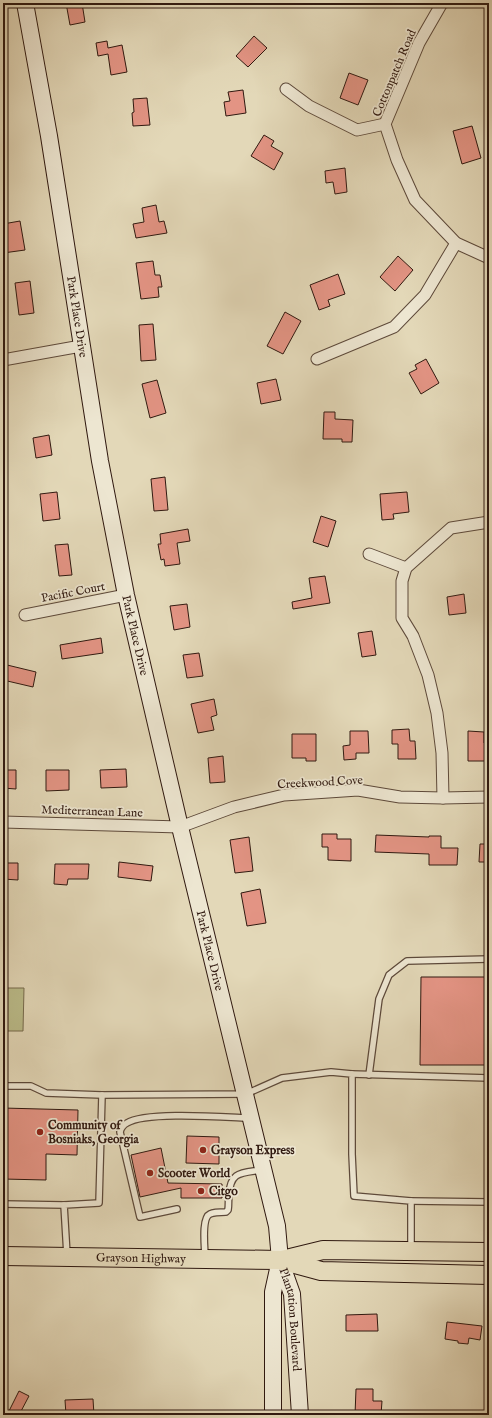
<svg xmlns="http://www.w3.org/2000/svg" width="492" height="1418" viewBox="0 0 492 1418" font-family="'IM FELL English',serif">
<rect width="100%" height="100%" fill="#e3d8b8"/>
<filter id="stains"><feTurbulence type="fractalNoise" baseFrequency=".005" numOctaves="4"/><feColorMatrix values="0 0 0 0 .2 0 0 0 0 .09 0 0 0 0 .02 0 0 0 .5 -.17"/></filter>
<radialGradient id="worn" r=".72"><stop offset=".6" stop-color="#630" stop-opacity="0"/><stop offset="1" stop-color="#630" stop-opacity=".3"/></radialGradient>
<polygon fill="#bbbc8a" stroke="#766a4d" points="3,988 24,988 23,1031 3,1031"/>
<g fill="#e39484" stroke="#301910">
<polygon points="66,3 82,3 85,22 70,25"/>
<polygon points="254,36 267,48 248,67 236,56"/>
<polygon points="107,41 108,48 122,45 127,72 111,75 108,54 98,56 96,43"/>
<polygon points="349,73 368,80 358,105 340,98"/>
<polygon points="243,90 246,113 226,116 224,102 230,101 228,92"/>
<polygon points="147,98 150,125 133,126 132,113 134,112 133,99"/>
<polygon points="472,126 481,158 462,164 453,131"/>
<polygon points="264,135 274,141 271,146 283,153 274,170 251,156"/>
<polygon points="345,168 347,192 335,194 333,182 326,183 325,171"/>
<polygon points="156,205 159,222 164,221 167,233 136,238 133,224 144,222 142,208"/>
<polygon points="20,221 25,250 3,253 3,224"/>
<polygon points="398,256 413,270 395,291 380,277"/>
<polygon points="153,261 155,275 160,275 162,287 158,287 159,297 141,299 136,263"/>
<polygon points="338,274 345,294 328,300 330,306 319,310 310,285"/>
<polygon points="30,281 34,313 19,315 15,283"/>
<polygon points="285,312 301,321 283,354 267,346"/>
<polygon points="153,324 156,360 141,361 139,325"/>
<polygon points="426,359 439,383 421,394 409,373 417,369 415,365"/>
<polygon points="276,379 281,400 261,404 257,383"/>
<polygon points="157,380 166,413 150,418 142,384"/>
<polygon points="324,412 335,412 335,419 353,420 352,442 342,442 342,439 323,439"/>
<polygon points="49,435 52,455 36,458 33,438"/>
<polygon points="165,477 168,510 154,511 151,479"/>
<polygon points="57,492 60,519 43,521 40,494"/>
<polygon points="407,492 409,512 393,514 394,519 382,520 380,494"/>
<polygon points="321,516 336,521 328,547 313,542"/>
<polygon points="188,529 190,541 177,543 180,564 165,566 164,559 161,560 158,544 161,544 160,534"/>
<polygon points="68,544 72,575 59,576 55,545"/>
<polygon points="325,576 330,603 293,609 292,602 312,598 309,578"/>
<polygon points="464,594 466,613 449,615 447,597"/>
<polygon points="187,604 190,627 174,630 170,606"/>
<polygon points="372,631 376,655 362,657 358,633"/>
<polygon points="101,638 103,653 62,659 60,645"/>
<polygon points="199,653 203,676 187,678 183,655"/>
<polygon points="3,664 36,672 33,687 3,680"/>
<polygon points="214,699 217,715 211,717 214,730 198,733 191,704"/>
<polygon points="409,729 410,741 415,741 416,759 398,759 398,744 392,744 392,730"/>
<polygon points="350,731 368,731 369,753 356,753 356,759 344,760 343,746 350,745"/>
<polygon points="468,731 484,732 484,743 489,743 489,761 468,761"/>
<polygon points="292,734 316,734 316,761 306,761 306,758 292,758"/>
<polygon points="223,756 225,782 210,783 208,758"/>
<polygon points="126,769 127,787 101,788 100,770"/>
<polygon points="3,770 16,770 16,789 3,788"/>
<polygon points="46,770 69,770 69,790 46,791"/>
<polygon points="322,834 337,834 337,839 351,839 351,861 328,860 328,847 322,847"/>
<polygon points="376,835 429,837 429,836 441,836 441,848 458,848 457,865 429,865 429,854 375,852"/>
<polygon points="249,837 253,871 235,873 230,840"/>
<polygon points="480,844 489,844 489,862 479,862"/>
<polygon points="119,862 153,866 151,881 118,877"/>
<polygon points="3,863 18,863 18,880 3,879"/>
<polygon points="55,864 89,864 88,879 68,879 67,885 54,884"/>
<polygon points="260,889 266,923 247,926 241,893"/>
<polygon points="421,977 489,977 489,1065 420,1065"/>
<polygon points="3,1108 78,1110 77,1155 46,1154 46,1180 3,1179"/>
<polygon points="187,1136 219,1137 219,1164 186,1163"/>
<polygon points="161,1148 168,1183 222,1184 222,1198 181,1198 181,1188 140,1197 131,1155"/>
<polygon points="377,1314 378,1331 346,1331 346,1315"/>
<polygon points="447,1322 482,1326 480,1340 469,1338 468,1344 458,1343 458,1341 445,1339"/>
<polygon points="356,1389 373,1389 373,1401 382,1401 381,1415 355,1415"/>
<polygon points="19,1391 29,1396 19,1415 7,1415"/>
<polygon points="93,1399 94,1415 66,1415 65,1400"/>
</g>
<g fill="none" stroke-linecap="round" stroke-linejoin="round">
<defs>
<g id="lane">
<polyline points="352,1074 489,1078"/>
<polyline points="369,1075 379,999 389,975 407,961 489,959"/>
<polyline points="3,1086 31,1086 46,1093 102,1095 246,1094 282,1078 331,1072 352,1074 352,1154 354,1196 411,1201 411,1249"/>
<polyline points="411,1201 489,1202"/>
<polyline points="3,1204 64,1205"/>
<path d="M177 1209 140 1217 120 1132C121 1128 123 1125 127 1123 145 1111 224 1117 249 1118"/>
<polyline points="67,1255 64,1205 99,1203 102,1095"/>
<path d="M205 1257C205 1248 201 1218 210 1214 214 1212 221 1212 226 1212L228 1210C229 1205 228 1200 229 1195 230 1171 242 1173 261 1170"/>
</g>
<g id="street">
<polyline points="442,3 419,43 385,124 397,160 415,200 456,243 489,258"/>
<polyline points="286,89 309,106 357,130 385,124"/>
<polyline points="317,359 394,327 425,295 456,243"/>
<polyline points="3,360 81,346"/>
<polyline points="369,554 406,568"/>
<polyline points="25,615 126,595"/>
<polyline points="443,798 442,753 437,713 428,675 413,636 402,618 402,581 406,568 451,528 489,522"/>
<polyline points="3,822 180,827 234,807 284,795 358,790 400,797 443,798 489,797"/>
</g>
<g id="secondary">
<path id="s1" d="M25 3 49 136 100 461 126 595 180 827 277 1226 280 1260 273 1292V1415"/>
<path id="s2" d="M280 1260 292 1294 300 1415"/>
</g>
<g id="primary">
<path id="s3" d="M3 1256 280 1260 321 1271 489 1275"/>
<polyline points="282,1260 323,1250 489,1252"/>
</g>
</defs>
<use href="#lane" stroke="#5d493a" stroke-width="8"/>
<use href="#street" stroke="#5d493a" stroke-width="13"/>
<use href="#secondary" stroke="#301910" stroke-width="18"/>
<use href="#primary" stroke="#301910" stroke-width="20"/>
<use href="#lane" stroke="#ede6d1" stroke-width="5.5"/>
<use href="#street" stroke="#ede6d1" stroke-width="11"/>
<use href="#secondary" stroke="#ede6d1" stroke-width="16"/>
<use href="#primary" stroke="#e3d8b8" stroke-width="18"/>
</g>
<g fill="#8f2418" stroke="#ede6d1" stroke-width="1.5">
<circle cx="40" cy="1132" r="4"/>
<circle cx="203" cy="1150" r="4"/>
<circle cx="150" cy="1173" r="4"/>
<circle cx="201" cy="1191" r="4"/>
</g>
<g text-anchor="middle" stroke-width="3.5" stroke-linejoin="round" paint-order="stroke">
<g font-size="12" fill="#301910" stroke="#ede6d1">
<text transform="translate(394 73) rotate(-67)" y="4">Cottonpatch Road</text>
<text dy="4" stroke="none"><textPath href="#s1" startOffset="318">Park Place Drive</textPath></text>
<text transform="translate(73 592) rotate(-11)" y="4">Pacific Court</text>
<text dy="4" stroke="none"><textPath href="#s1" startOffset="642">Park Place Drive</textPath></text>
<text transform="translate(320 782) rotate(-3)" y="4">Creekwood Cove</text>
<text transform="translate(92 811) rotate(2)" y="4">Mediterranean Lane</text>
<text dy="4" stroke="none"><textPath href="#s1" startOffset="966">Park Place Drive</textPath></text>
<text dy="4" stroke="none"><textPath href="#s3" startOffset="138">Grayson Highway</textPath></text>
<text dy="4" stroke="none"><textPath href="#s2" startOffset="61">Plantation Boulevard</textPath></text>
</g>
<g font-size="12" font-weight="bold" fill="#301910" stroke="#ede6d1" text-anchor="start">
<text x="48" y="1129">Community of<tspan x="48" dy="14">Bosniaks, Georgia</tspan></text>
<text x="211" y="1154">Grayson Express</text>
<text x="158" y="1177">Scooter World</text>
<text x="209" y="1195">Citgo</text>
</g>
</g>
<rect width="492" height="1418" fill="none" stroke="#e3d8b8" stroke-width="16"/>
<rect x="4" y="4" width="484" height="1410" fill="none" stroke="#301910" stroke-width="2"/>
<rect x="8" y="8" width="476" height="1402" fill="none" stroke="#301910"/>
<rect width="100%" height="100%" filter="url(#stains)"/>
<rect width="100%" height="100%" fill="url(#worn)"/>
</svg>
